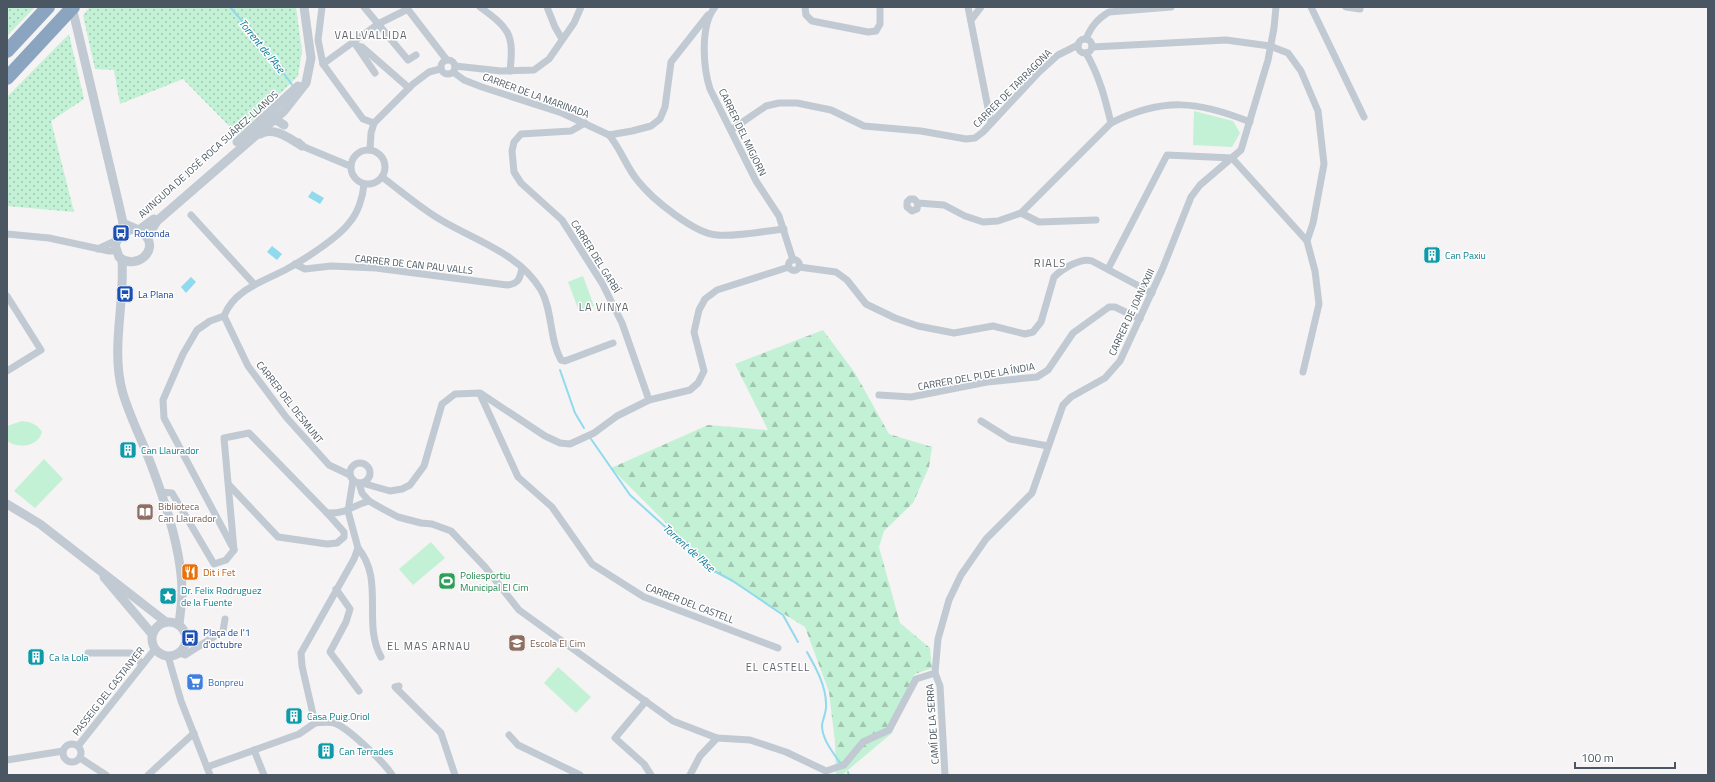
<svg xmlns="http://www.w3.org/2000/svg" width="1715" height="782" viewBox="0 0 1715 782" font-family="'Titillium Web',sans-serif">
<defs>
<pattern id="grass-dots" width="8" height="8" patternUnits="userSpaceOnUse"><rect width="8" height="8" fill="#c3f1d5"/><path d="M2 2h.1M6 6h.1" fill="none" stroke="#a0c6b0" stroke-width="1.8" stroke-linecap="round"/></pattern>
<pattern id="forest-firs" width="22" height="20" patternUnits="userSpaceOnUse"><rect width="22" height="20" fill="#c3f1d5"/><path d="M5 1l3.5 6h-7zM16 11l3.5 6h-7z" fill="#a0c6b0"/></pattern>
</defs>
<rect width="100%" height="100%" fill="#f5f3f3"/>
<g fill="url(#grass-dots)">
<polygon points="7,7 35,7 7,36"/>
<polygon points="90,7 296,7 302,51 298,76 238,135 183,79 120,104 114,70 95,69 83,15"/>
<polygon points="69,34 84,99 51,121 74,212 7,206 7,97"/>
</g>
<polygon fill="url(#forest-firs)" points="823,330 855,373 889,434 932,447 929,467 913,503 884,531 879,547 900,623 930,648 932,668 915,674 892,733 842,775 836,775 835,742 829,692 805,627 714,571 611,468 708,425 768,430 735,364"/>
<g fill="#c3f1d5">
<polygon points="1194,111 1233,121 1240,133 1232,147 1193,145"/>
<polygon points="583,276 594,306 579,311 568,282"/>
<path d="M22 421C31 422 37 424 42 432 38 447 18 449 7 441V426Z"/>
<polygon points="44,459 63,479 35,508 14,491"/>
<polygon points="431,542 445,558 413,585 399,569"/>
<polygon points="558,667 591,697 576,713 544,683"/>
</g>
<g fill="#90daee">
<polygon points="312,191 324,198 320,204 308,197"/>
<polygon points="272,246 282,254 277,260 267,252"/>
<polygon points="191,277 196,282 186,293 181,287"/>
</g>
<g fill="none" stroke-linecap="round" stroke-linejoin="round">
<g stroke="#90daee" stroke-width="2">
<polyline points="230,7 242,21 243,25 266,49 293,86"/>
<polyline points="560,370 575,413 584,428"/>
<polyline points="591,439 630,495 714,571 733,581 783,615 798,642"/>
<path d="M807 652C816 668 826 686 826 704 827 711 823 718 822 725 822 740 833 752 840 763"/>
<polyline points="848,772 849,775"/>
</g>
<g stroke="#c1cad2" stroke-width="7">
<polyline points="322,7 318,40 323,64 363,119 374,123"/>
<polyline points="364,7 408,60 416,55"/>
<polyline points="406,7 446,59"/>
<path d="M480 7C510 29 514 34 510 71"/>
<polyline points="547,7 555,27 562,39"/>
<path d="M715 7C700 25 703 67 710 89L756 181 779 216 793 260"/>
<polyline points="805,7 806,15 812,21 868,32 876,31 880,24 880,7"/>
<polyline points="968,7 991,123"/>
<polyline points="1311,7 1364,117"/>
<polyline points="1346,7 1360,9"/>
<polyline points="971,20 981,7"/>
<circle cx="1085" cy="46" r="7"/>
<path d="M1086 39C1091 27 1097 19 1109 12L1171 7"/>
<polyline points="356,45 375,73"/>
<polyline points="357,46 362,47 409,88"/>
<polyline points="1092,47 1226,40 1270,46 1288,53 1301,71 1318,111 1324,164 1313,223 1307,241"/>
<path d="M1086 53C1099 75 1105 98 1111 123"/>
<circle cx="448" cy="67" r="7"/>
<polyline points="323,64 378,24 408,9"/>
<polyline points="455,66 501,71 534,70 549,59 574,23 581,7"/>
<polyline points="453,72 464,80 482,87 562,113 609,135 632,131 651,126 660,119 665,107 671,62 708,15"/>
<polyline points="585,123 571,131 521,134 514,142 512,151 514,172 521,183 562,220 602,283 622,323 649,400"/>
<polyline points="731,130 766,106 779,103 797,103 831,110 864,126 921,131 966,139 975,138 983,132 1038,73 1058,55 1078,45"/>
<path d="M609 135C621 149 626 167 638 181 652 199 695 234 717 235 736 237 764 231 784 229"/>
<polyline points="299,142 302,146 350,166"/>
<circle cx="368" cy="167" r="17"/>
<polyline points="370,150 371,133 374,123 413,84 429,72 440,69"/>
<polyline points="1232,158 1307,241 1315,271 1319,304 1303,372"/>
<path d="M382 177C401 191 420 208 441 220 476 241 519 253 541 290 553 311 549 339 561 360L565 361 613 343"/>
<polyline points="918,203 914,199 910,199 907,202 907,207 912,211 917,209 918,203 944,205 965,216 983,222 998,221 1021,213"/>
<polyline points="191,215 254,284"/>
<path d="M1096 220 1039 222 1021 213 1111 123C1163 97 1198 101 1250 122"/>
<polyline points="7,234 49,238 109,251 116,251"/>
<polyline points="98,249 115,241"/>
<circle cx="794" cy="265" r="5.5"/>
<path d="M295 264 305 269 331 266 376 268 507 285C519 284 520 278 522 268"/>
<path d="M799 267 836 272 847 280 866 304 895 318 918 326 954 333 993 326 1025 334 1033 332 1041 322 1054 277C1062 269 1081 257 1092 261L1152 293"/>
<polyline points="1108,269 1167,155 1232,158"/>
<polyline points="7,296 41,350 7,371"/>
<polyline points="224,316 210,321 197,330 183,354 163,400 164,418 232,546"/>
<polyline points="224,316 248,366 286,417 329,465 350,475"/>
<path d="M224 316C234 290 262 282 285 270 302 261 338 238 349 223 358 213 363 197 364 184"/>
<polyline points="480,394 518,477 552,507 592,564 644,597 778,648"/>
<polyline points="879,395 911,397 987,382 1037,377 1048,370 1073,333 1109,307 1115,307 1140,319"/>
<polyline points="981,421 1010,439 1048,446"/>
<circle cx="360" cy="473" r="10"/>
<polyline points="359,483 362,493 369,501 383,509 398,517 421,523 432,524 451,531 485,567 519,610 673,721 717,738 750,740 786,752 826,771 844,765 863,742 889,730 916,679 935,673"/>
<polyline points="362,483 390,491 402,489 410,485 424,466 442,404 455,394 480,393 545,436 560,443 570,444 594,433 617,416 649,400 690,390 698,383 704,371 694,332 699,310 705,299 717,290 789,267"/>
<polyline points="229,485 278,537 327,544 337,543 344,537 344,532 327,513"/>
<polyline points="161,492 172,493 214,564 226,560 234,550"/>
<path d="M358 548C385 580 362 623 381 657"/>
<path d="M234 550 224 438 249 433 327 513C347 514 351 506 369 501"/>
<polyline points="336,589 350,609 346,622 330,652 359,691"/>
<polyline points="88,653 131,653 138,659 142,665"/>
<polyline points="179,653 185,655 223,631 225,619"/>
<polyline points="168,656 181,701 210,775"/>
<polyline points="935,673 938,639 949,600 961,575 986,539 1032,493 1063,405 1071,397 1105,378 1120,361 1162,270 1191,197 1200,185 1241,150 1268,60 1274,28 1276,7"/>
<polyline points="935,673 940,686 945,775"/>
<polyline points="399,686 395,687 441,733 455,775"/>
<polyline points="646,701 615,738 644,764 651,775"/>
<path d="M315 723C320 723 328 721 334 723 346 726 385 763 392 775"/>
<polyline points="509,735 518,745 580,775"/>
<circle cx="72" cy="753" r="9"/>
<polyline points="78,746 155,649"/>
<polyline points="254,750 264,775"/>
<polyline points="80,758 106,775"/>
<polyline points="7,760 63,751"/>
<polyline points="207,767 299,734 315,723 302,666 301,653 354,559 358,548 348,511 353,480"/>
<polyline points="148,775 194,733"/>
<polyline points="690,775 700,756 717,738"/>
</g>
<g stroke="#c1cad2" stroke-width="9">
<polyline points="72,7 119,205 123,223 121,233"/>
<polyline points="269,120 278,121 284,125"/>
<path d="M260 134C274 126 290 139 302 146"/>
<polyline points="237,142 298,86"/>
<path d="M123 223C130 227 140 229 145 235 160 251 135 271 119 257L115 245 121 233 133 229"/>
<polyline points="139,230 154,219"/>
<polyline points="147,237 157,221 284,111 306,83 311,58 304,7"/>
<path d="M122 260C125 303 111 347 122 390 127 409 137 430 145 449 161 489 182 549 182 592 182 603 180 614 179 625"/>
<polyline points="7,504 40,524 166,622"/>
<polyline points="104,577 152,634"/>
<circle cx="169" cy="639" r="17"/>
</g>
<g stroke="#8ba5c1" stroke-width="14">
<polyline points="7,51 48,7"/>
<polyline points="7,78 73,7"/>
</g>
</g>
<defs>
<symbol id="bus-square" viewBox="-11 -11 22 22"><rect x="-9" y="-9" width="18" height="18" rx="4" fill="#1a4fb4" stroke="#fff"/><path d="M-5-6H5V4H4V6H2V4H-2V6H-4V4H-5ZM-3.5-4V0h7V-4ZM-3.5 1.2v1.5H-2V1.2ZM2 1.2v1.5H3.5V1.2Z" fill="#fff"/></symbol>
<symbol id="building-square" viewBox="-11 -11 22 22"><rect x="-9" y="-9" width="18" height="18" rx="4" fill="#0f9aa8" stroke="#fff"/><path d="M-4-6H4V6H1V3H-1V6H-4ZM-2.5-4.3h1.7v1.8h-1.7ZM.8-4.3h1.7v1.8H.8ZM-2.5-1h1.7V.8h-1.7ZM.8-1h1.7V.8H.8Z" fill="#fff"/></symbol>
<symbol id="library-square" viewBox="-11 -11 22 22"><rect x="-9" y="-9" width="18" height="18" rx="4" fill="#8d6e63" stroke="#fff"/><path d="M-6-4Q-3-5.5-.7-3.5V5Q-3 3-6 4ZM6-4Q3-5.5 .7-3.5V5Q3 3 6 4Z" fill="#fff"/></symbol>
<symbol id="restaurant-square" viewBox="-11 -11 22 22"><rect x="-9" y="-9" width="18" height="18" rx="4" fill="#e8710a" stroke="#fff"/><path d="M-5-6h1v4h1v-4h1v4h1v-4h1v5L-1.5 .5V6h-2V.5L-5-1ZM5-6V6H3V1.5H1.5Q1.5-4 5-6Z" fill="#fff"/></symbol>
<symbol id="stadium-square" viewBox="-11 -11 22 22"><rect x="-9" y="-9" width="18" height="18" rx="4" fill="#2e9e5b" stroke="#fff"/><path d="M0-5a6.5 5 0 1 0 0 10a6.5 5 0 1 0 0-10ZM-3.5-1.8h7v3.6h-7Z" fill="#fff"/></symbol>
<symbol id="sight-square" viewBox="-11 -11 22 22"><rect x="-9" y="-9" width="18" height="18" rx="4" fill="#0f9aa8" stroke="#fff"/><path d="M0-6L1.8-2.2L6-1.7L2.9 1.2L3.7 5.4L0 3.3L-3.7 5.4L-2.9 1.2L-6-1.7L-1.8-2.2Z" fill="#fff"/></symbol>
<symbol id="school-square" viewBox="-11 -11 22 22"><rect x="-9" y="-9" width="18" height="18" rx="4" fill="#8d6e63" stroke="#fff"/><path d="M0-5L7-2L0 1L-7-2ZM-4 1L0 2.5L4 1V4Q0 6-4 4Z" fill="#fff"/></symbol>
<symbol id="supermarket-square" viewBox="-11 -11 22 22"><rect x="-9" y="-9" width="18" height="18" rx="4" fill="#3f7fe0" stroke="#fff"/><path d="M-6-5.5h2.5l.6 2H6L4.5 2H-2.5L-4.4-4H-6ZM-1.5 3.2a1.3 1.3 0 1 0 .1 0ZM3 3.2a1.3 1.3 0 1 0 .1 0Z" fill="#fff"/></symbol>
</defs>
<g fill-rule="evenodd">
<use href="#bus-square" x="111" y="223" width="20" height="20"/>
<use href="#building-square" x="1422" y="245" width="20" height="20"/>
<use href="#bus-square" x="115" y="284" width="20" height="20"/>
<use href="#building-square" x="118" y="440" width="20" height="20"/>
<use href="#library-square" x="135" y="502" width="20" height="20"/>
<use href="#restaurant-square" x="180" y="562" width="20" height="20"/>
<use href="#stadium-square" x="437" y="571" width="20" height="20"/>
<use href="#sight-square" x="158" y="586" width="20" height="20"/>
<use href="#bus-square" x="180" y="628" width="20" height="20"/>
<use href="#school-square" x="507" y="633" width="20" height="20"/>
<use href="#building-square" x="26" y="647" width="20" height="20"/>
<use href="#supermarket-square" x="185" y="672" width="20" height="20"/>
<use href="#building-square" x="284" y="706" width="20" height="20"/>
<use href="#building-square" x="316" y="741" width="20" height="20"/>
</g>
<g text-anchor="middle" stroke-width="3" stroke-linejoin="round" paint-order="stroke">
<g font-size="10" fill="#4a5661" stroke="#fff">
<text transform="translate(1012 88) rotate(-45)" y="4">CARRER DE TARRAGONA</text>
<text transform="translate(536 95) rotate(20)" y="4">CARRER DE LA MARINADA</text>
<text transform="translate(743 132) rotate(64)" y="4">CARRER DEL MIGJORN</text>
<text transform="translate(208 154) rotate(-42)" y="4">AVINGUDA DE JOSÉ ROCA SUÁREZ-LLANOS</text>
<text transform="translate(596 256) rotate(58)" y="4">CARRER DEL GARBÍ</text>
<text transform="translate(414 264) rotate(6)" y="4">CARRER DE CAN PAU VALLS</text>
<text transform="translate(1131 312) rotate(-65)" y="4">CARRER DE JOAN XXIII</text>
<text transform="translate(976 376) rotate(-10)" y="4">CARRER DEL PI DE LA ÍNDIA</text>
<text transform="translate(290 402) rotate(52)" y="4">CARRER DEL DESMUNT</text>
<text transform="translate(690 603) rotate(21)" y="4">CARRER DEL CASTELL</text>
<text transform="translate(108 691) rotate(-52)" y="4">PASSEIG DEL CASTANYER</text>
<text transform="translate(932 724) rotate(-94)" y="4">CAMÍ DE LA SERRA</text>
</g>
<g font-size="10" fill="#164399" stroke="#fff" text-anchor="start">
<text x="134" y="237">Rotonda</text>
<text x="138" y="298">La Plana</text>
<text x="203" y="636">Plaça de l'1<tspan x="203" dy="12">d'octubre</tspan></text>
</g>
<g font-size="10" fill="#0d838f" stroke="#fff" text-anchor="start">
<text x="1445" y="259">Can Paxiu</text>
<text x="141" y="454">Can Llaurador</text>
<text x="181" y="594">Dr. Felix Rodruguez<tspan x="181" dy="12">de la Fuente</tspan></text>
<text x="49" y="661">Ca la Lola</text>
<text x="307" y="720">Casa Puig.Oriol</text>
<text x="339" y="755">Can Terrades</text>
</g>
<g font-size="10" fill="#785e54" stroke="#fff" text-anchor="start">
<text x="158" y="510">Biblioteca<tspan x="158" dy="12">Can Llaurador</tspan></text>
<text x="530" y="647">Escola El Cim</text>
</g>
<g font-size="10" fill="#c56008" stroke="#fff" text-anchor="start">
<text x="203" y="576">Dit i Fet</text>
</g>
<g font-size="10" fill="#27864d" stroke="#fff" text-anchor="start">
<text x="460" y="579">Poliesportiu<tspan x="460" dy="12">Municipal El Cim</tspan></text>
</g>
<g font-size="10" fill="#366cbe" stroke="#fff" text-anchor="start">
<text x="208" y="686">Bonpreu</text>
</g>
<g font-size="11" letter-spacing="1" fill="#5f6368" stroke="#fff">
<text x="371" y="39">VALLVALLIDA</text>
<text x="1050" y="267">RIALS</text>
<text x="604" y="311">LA VINYA</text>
<text x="429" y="650">EL MAS ARNAU</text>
<text x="778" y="671">EL CASTELL</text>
</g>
<g font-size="11" font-style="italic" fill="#0c7c9b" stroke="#fff">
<text transform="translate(262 46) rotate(51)" y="4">Torrent de l'Ase</text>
<text transform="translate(689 548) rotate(42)" y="4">Torrent de l'Ase</text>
</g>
</g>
<rect width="1715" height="782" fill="none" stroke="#4a5661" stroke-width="16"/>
<path d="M1575 762v6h100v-6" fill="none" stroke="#4a5661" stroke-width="2"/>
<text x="1581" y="762" font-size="12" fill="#4a5661" stroke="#ffffff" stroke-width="3" paint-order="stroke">100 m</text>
</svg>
